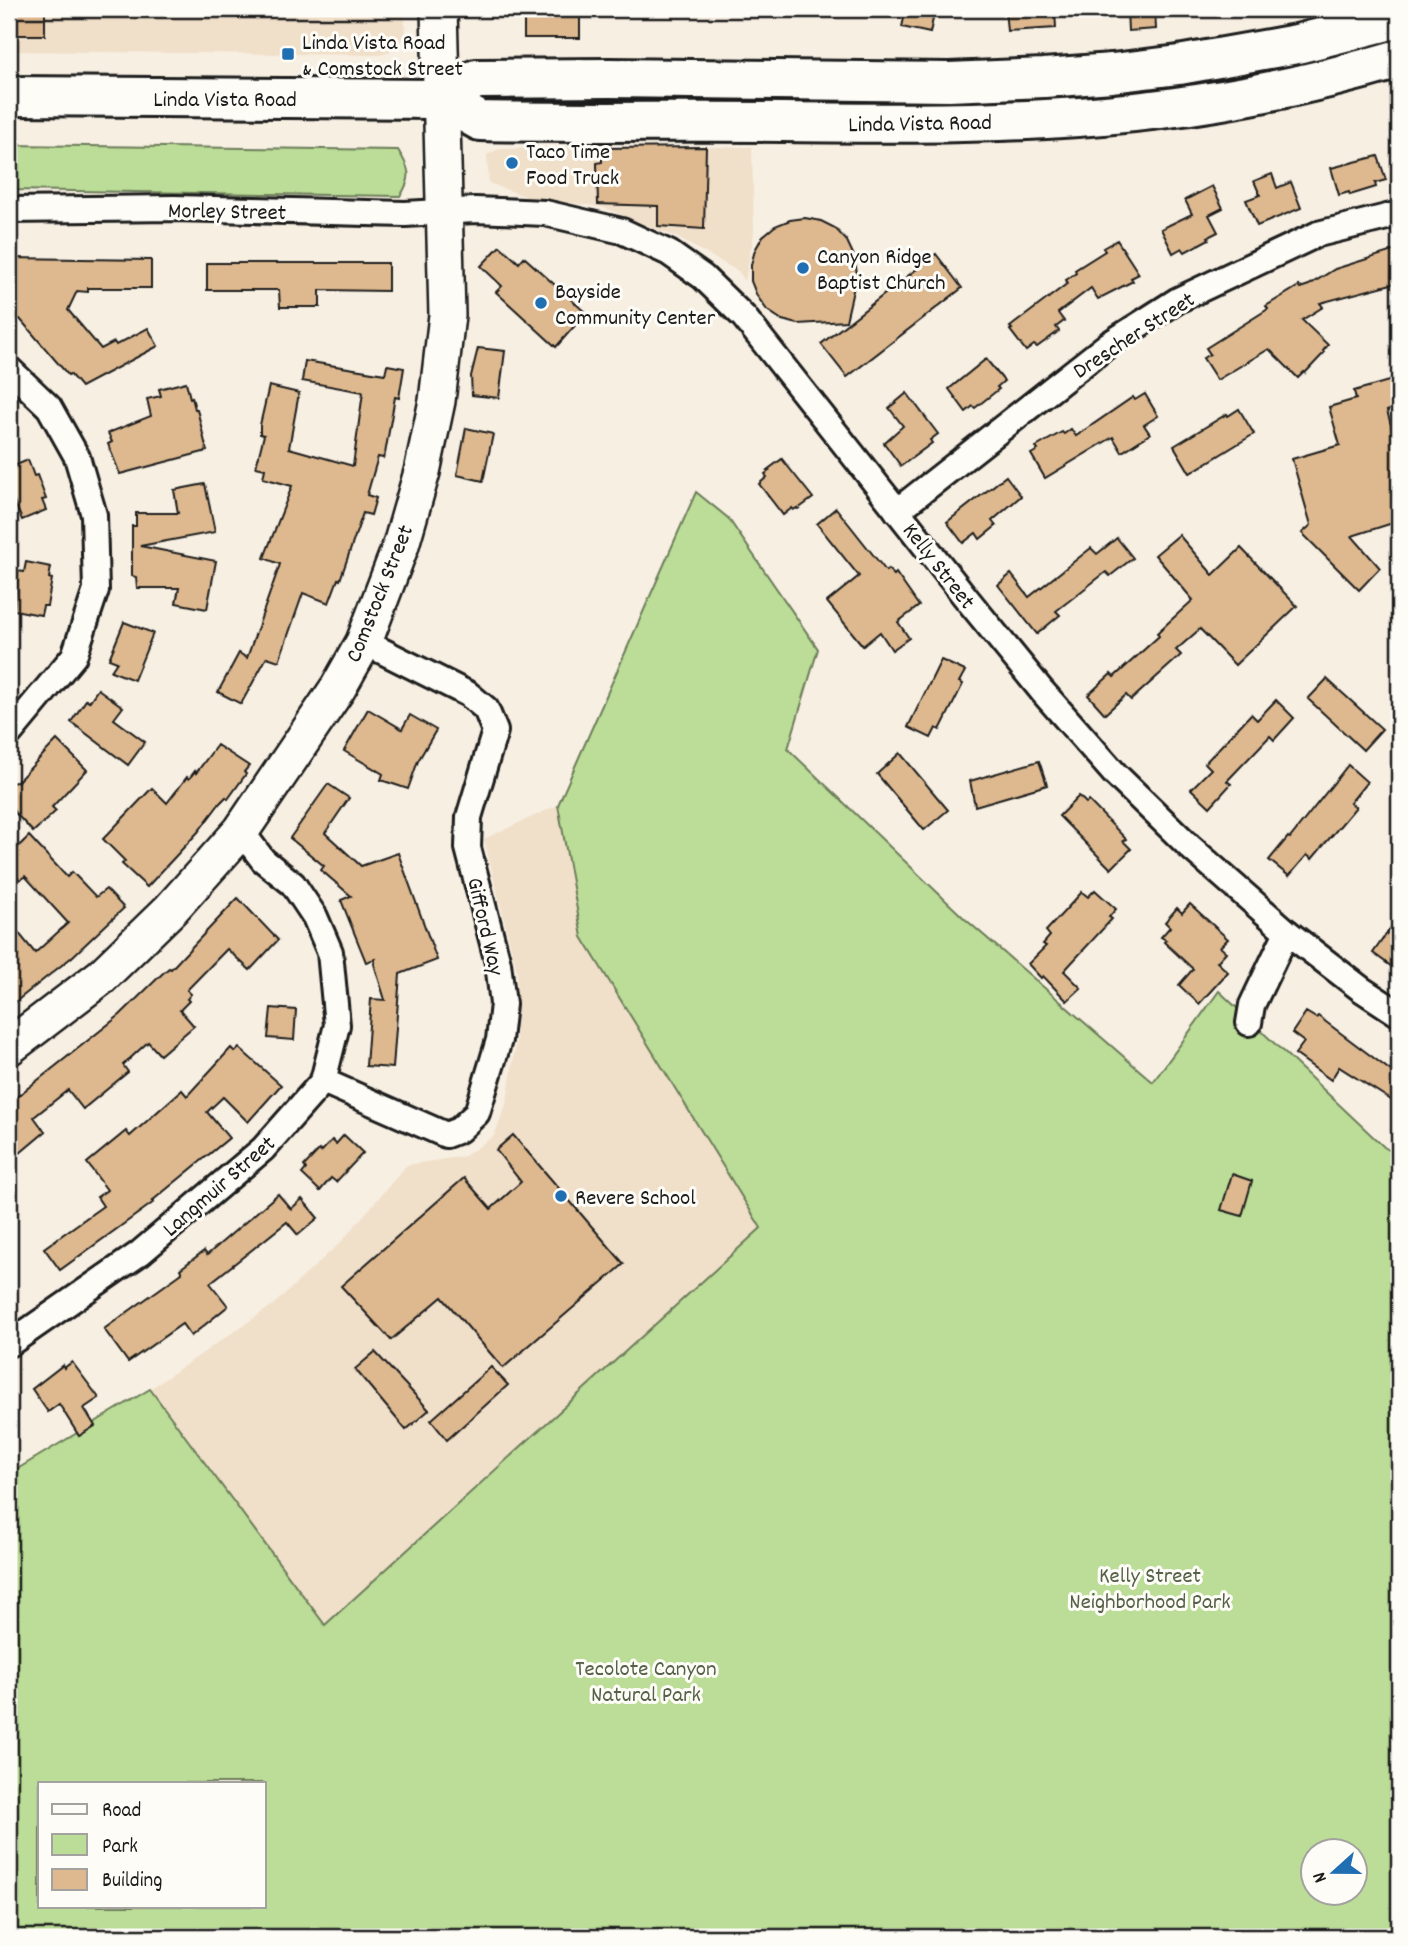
<svg xmlns="http://www.w3.org/2000/svg" width="1408" height="1946" viewBox="0 0 1408 1946" font-family="Dekko,sans-serif">
<rect width="100%" height="100%" fill="#f7efe2"/>
<filter id="ink" filterUnits="userSpaceOnUse"><feTurbulence type="fractalNoise" baseFrequency=".0143" numOctaves="2"/><feDisplacementMap in="SourceGraphic" scale="14" xChannelSelector="R" yChannelSelector="G"/><feConvolveMatrix kernelMatrix="1 2 1 2 8 2 1 2 1" color-interpolation-filters="sRGB"/></filter>
<g filter="url(#ink)">
<g fill="#f0dfc9">
<polygon points="9,9 405,9 405,31 398,45 387,53 380,55 9,51"/>
<polygon points="752,147 754,232 745,281 738,271 676,237 602,207 527,197 489,183 487,155 499,149 538,148"/>
<polygon points="558,805 582,937 761,1228 325,1625 150,1389 273,1305 341,1242 407,1165 465,1156 494,1136 507,1102 516,1043 517,971 484,839"/>
</g>
<g fill="#bbdd97" stroke="#6c7c5a" stroke-width="2" fill-rule="evenodd">
<path d="M9 145 398 150C410 169 413 177 400 196L9 190Z"/>
<path d="M696 492 728 518 818 649 788 749 965 919 1153 1082 1219 991 1384 1147 1399 1156V1937H9V1474L150 1389 325 1625 761 1228 582 937 558 805ZM40 1783H264V1906H40ZM1314 1852H1356V1894H1314Z"/>
</g>
<g fill="#deb98f" stroke="#1c1c1c" stroke-width="2">
<rect x="9" y="9" width="36" height="26"/>
<rect x="524" y="9" width="56" height="29"/>
<polygon points="906,9 935,9 930,33 902,27"/>
<polygon points="1005,9 1055,9 1056,28 1007,31"/>
<polygon points="1127,9 1155,9 1156,29 1128,31"/>
<polygon points="706,147 704,229 658,226 658,206 598,204 597,163 602,162 602,148"/>
<polygon points="1378,156 1386,180 1375,183 1376,187 1350,195 1349,192 1339,195 1331,168"/>
<polygon points="1272,174 1277,188 1291,182 1301,208 1257,226 1246,200 1260,195 1254,181"/>
<polygon points="1212,186 1223,208 1209,215 1218,232 1208,237 1209,239 1185,252 1182,248 1173,253 1161,229 1192,214 1185,200"/>
<polygon points="805,218 821,221 835,228 847,241 854,256 857,273 846,321 798,324 782,320 767,310 757,296 751,281 751,265 755,250 763,236 775,226 790,220"/>
<polygon points="1117,240 1139,274 1131,278 1133,281 1098,299 1091,288 1058,313 1064,321 1056,327 1059,331 1037,347 1034,345 1026,351 1010,330 1012,329 1010,327 1068,283 1066,280 1076,273 1075,270 1105,251 1103,248"/>
<polygon points="500,246 519,263 524,257 586,313 556,347 496,292 502,286 481,266"/>
<polygon points="1399,249 1399,282 1320,303 1323,307 1302,320 1328,345 1323,351 1324,353 1305,373 1304,372 1298,378 1269,349 1217,380 1203,358 1210,354 1206,348 1268,309 1266,306 1299,286 1300,288 1309,285 1335,269"/>
<polygon points="936,254 962,288 847,377 821,344"/>
<polygon points="9,258 151,260 151,288 88,288 88,292 77,291 68,310 101,349 114,342 116,345 148,328 158,346 81,387 70,374 68,375 20,319 9,318"/>
<polygon points="207,263 388,263 388,291 320,290 320,307 280,307 279,290 207,290"/>
<polygon points="478,348 505,351 499,398 472,395 471,376"/>
<polygon points="986,359 1004,381 997,387 999,389 975,408 973,406 966,412 949,389"/>
<polygon points="305,361 385,374 387,365 404,368 399,398 395,397 385,454 383,458 378,457 367,495 376,498 371,515 363,513 340,580 338,579 329,603 303,593 279,661 267,657 241,704 218,692 239,653 247,658 280,564 264,558 292,486 263,478 265,469 256,467 264,435 260,434 260,425 269,386 299,393 289,448 353,466 363,392 302,381"/>
<polygon points="1399,378 1399,407 1387,411 1399,453 1399,521 1352,536 1380,568 1359,590 1302,533 1311,525 1292,459 1340,445 1329,407 1356,399 1354,391"/>
<polygon points="186,382 190,398 192,397 195,409 197,409 207,451 120,474 108,444 112,442 108,433 151,416 147,399 161,396 159,389"/>
<polygon points="907,393 938,434 930,440 932,443 901,466 884,443 903,426 889,408"/>
<polygon points="1145,394 1158,416 1144,425 1150,434 1122,452 1113,437 1045,478 1031,454 1038,450 1036,447 1062,432 1064,434 1071,429 1076,436 1133,397 1135,400"/>
<polygon points="1239,409 1254,434 1190,473 1174,446 1227,414 1228,416"/>
<polygon points="466,428 493,434 483,481 457,475"/>
<polygon points="782,459 813,498 798,509 797,508 793,510 792,508 783,515 759,484 767,477 765,474 769,471 767,470"/>
<polygon points="28,460 34,476 37,475 46,499 42,500 46,510 22,520 9,489 9,468"/>
<polygon points="1006,476 1021,496 992,521 996,526 980,539 976,533 963,543 947,522"/>
<polygon points="205,484 215,532 140,546 216,561 207,609 176,603 179,588 137,588 136,577 132,576 132,526 136,526 136,513 178,513 174,490"/>
<polygon points="836,508 886,571 888,569 894,575 896,573 919,606 898,622 909,638 892,650 880,632 863,646 827,602 859,576 817,524"/>
<polygon points="1179,535 1213,575 1241,548 1297,606 1235,665 1200,629 1176,650 1181,655 1131,700 1126,695 1105,714 1088,695 1111,674 1114,677 1159,636 1157,633 1193,600 1155,555"/>
<polygon points="1117,538 1133,558 1110,576 1106,572 1056,611 1060,615 1037,634 998,585 1011,574 1029,597 1091,548 1097,554"/>
<polygon points="26,562 51,567 49,578 52,579 47,606 43,606 41,615 14,610 18,571 24,572"/>
<polygon points="124,622 153,633 134,680 111,671 117,662 109,659"/>
<polygon points="941,660 965,671 959,682 963,684 940,730 936,728 931,738 908,727"/>
<polygon points="1327,679 1382,729 1363,750 1308,699"/>
<polygon points="98,689 123,707 114,719 145,742 128,765 71,722 86,700 89,702"/>
<polygon points="1276,700 1294,718 1274,740 1270,736 1227,781 1231,784 1210,807 1191,789 1211,769 1205,763 1251,714 1257,720"/>
<polygon points="368,709 402,729 410,715 436,730 418,761 408,789 381,780 383,774 344,751"/>
<polygon points="57,740 87,770 52,807 56,811 33,832 9,806 9,783 17,782"/>
<polygon points="217,745 249,766 244,772 246,774 228,799 226,797 220,803 198,832 147,887 122,864 125,861 103,839 152,788 167,803 187,777 189,779 195,771 196,773"/>
<polygon points="900,753 948,810 924,830 877,774"/>
<polygon points="1039,761 1047,785 975,806 970,781"/>
<polygon points="1348,765 1367,782 1350,803 1356,807 1312,859 1307,855 1289,876 1269,860 1288,837 1290,838"/>
<polygon points="328,784 349,798 325,833 361,866 398,853 437,960 400,974 393,1068 366,1066 371,999 385,1000 374,964 375,959 366,962 341,900 351,896 321,870 324,866 290,838"/>
<polygon points="1079,796 1086,803 1089,801 1126,839 1123,841 1131,849 1111,869 1059,816"/>
<polygon points="29,836 67,877 72,872 75,875 96,897 106,889 124,908 72,957 9,1007 9,921 35,953 68,923 25,876 20,880 9,868 9,856"/>
<polygon points="1095,890 1116,909 1109,917 1112,919 1064,971 1081,988 1067,1001 1043,976 1041,978 1028,964 1046,946 1043,944 1050,936 1046,931 1082,892 1088,897"/>
<polygon points="238,898 278,940 250,970 227,949 187,990 191,994 187,999 189,1001 180,1010 194,1026 160,1055 148,1042 123,1065 128,1072 83,1109 68,1090 34,1117 45,1132 20,1153 9,1138 9,1103 120,1015 162,974 169,968 171,969"/>
<polygon points="1190,904 1228,939 1220,947 1226,952 1217,962 1228,972 1199,1004 1179,985 1193,969 1164,942 1166,940 1161,937 1170,927 1165,922 1177,908 1182,913"/>
<polygon points="1399,916 1399,972 1373,953"/>
<polygon points="271,1008 296,1010 294,1040 268,1038"/>
<polygon points="1306,1012 1316,1018 1318,1016 1399,1077 1399,1105 1339,1067 1331,1080 1295,1054 1304,1042 1292,1033"/>
<polygon points="231,1048 235,1052 239,1048 281,1085 248,1122 223,1097 207,1112 229,1138 152,1201 154,1202 60,1270 44,1248 103,1206 97,1197 107,1190 87,1163 126,1131 130,1136 182,1090 187,1096"/>
<polygon points="344,1135 363,1153 336,1182 331,1178 320,1191 302,1174 306,1169 304,1166 319,1150 321,1152 332,1140 336,1144"/>
<polygon points="513,1135 624,1264 503,1368 442,1297 391,1340 341,1286 464,1178 491,1209 521,1182 496,1150"/>
<polygon points="1232,1174 1252,1181 1242,1216 1221,1210"/>
<polygon points="278,1194 291,1209 302,1199 318,1218 298,1235 287,1222 210,1283 228,1306 191,1336 182,1324 128,1362 104,1329 182,1273 180,1269 204,1251 207,1255"/>
<polygon points="375,1352 429,1410 406,1430 355,1369"/>
<polygon points="72,1362 99,1398 84,1408 95,1426 79,1436 59,1404 48,1412 32,1389 63,1365 64,1368"/>
<polygon points="491,1367 508,1385 447,1440 431,1420"/>
</g>
<g fill="none" stroke-linecap="round" stroke-linejoin="round">
<defs>
<g id="street">
<polyline points="9,210 174,208 405,214 475,210 545,213 622,231 669,253 703,277 744,317 967,599 1042,691 1115,774 1189,846 1287,932 1361,989 1399,1014"/>
<polyline points="9,369 49,407 77,457 94,515 96,590 74,656 9,734"/>
<polyline points="897,511 1109,344 1178,300 1318,234 1399,214"/>
<polyline points="1249,1023 1252,1005 1287,932"/>
<polyline points="323,1081 446,1135 459,1130 477,1113 499,1040 503,1004 498,963 468,848 469,817 495,731 486,709 468,694 364,642"/>
<polyline points="9,1344 140,1253 263,1149 323,1081 337,1025 330,952 315,917 293,884 263,860 241,831"/>
</g>
<polyline id="secondary" points="9,1047 101,977 171,909 241,831 338,688 364,642 401,545 422,472 437,401 447,315 439,9"/>
<g id="primary">
<polyline points="9,96 441,99 476,79 610,78 949,82 1044,78 1112,73 1179,65 1297,44 1399,18"/>
<path d="M441 99 480 121C581 123 681 121 782 122 870 123 958 124 1046 119 1165 113 1285 93 1399 59"/>
</g>
</defs>
<use href="#street" stroke="#1c1c1c" stroke-width="30"/>
<use href="#secondary" stroke="#1c1c1c" stroke-width="40"/>
<use href="#primary" stroke="#1c1c1c" stroke-width="44"/>
<use href="#street" stroke="#fdfcf7" stroke-width="24"/>
<use href="#secondary" stroke="#fdfcf7" stroke-width="35"/>
<use href="#primary" stroke="#fdfcf7" stroke-width="38"/>
</g>
</g>
<g fill="#1f6fb2" stroke="#fdfcf7" stroke-width="2.5">
<rect x="281" y="47" width="14" height="14" rx="3.5"/>
<circle cx="512" cy="163" r="7"/>
<circle cx="803" cy="268" r="7"/>
<circle cx="541" cy="303" r="7"/>
<circle cx="561" cy="1196" r="7"/>
</g>
<g text-anchor="middle" stroke-width="6" stroke-linejoin="round" paint-order="stroke">
<g font-size="23" fill="#1c1c1c" stroke="#fdfcf7" text-anchor="start">
<text x="302" y="49">Linda Vista Road<tspan x="302" dy="26">&amp; Comstock Street</tspan></text>
<text x="526" y="158">Taco Time<tspan x="526" dy="26">Food Truck</tspan></text>
<text x="817" y="263">Canyon Ridge<tspan x="817" dy="26">Baptist Church</tspan></text>
<text x="555" y="298">Bayside<tspan x="555" dy="26">Community Center</tspan></text>
<text x="575" y="1204">Revere School</text>
</g>
<g font-size="23" fill="#1c1c1c" stroke="#fdfcf7">
<text x="225" y="106">Linda Vista Road</text>
<text transform="translate(920 122) rotate(-1)" y="8">Linda Vista Road</text>
<text transform="translate(227 210) rotate(1)" y="8">Morley Street</text>
<text transform="translate(1133 334) rotate(-33)" y="8">Drescher Street</text>
<text transform="translate(940 565) rotate(52)" y="8">Kelly Street</text>
<text transform="translate(378 593) rotate(-68)" y="8">Comstock Street</text>
<text transform="translate(487 926) rotate(77)" y="8">Gifford Way</text>
<text transform="translate(218 1185) rotate(-41)" y="8">Langmuir Street</text>
</g>
<g font-size="23" fill="#546047" stroke="#fdfcf7">
<text x="1150" y="1582">Kelly Street<tspan x="1150" dy="26">Neighborhood Park</tspan></text>
<text x="646" y="1675">Tecolote Canyon<tspan x="646" dy="26">Natural Park</tspan></text>
</g>
</g>
<rect width="1408" height="1946" fill="none" stroke="#fdfcf7" stroke-width="35"/>
<rect x="18" y="18" width="1373" height="1911" fill="none" stroke="#1c1c1c" stroke-width="2.5" filter="url(#ink)"/>
<rect x="38" y="1782" width="228" height="126" fill="#fdfcf7" stroke="#a3a29f" stroke-width="2"/>
<rect x="52" y="1804" width="35" height="10" fill="#fdfcf7" stroke="#a3a29f" stroke-width="2"/>
<text x="102" y="1816" font-size="21" fill="#1c1c1c">Road</text>
<rect x="52" y="1834" width="35" height="21" fill="#bbdd97" stroke="#a3a29f" stroke-width="2"/>
<text x="102" y="1852" font-size="21" fill="#1c1c1c">Park</text>
<rect x="52" y="1869" width="35" height="21" fill="#deb98f" stroke="#a3a29f" stroke-width="2"/>
<text x="102" y="1886" font-size="21" fill="#1c1c1c">Building</text>
<g transform="translate(1334 1872) rotate(249)"><circle r="33" fill="#fdfcf7" stroke="#a3a29f" stroke-width="2"/>
<path d="M0-5L12 26L0 18L-12 26Z" fill="#1f6fb2"/>
<text y="-10" font-size="19" font-weight="bold" text-anchor="middle" fill="#1c1c1c">N</text>
</g>
</svg>
